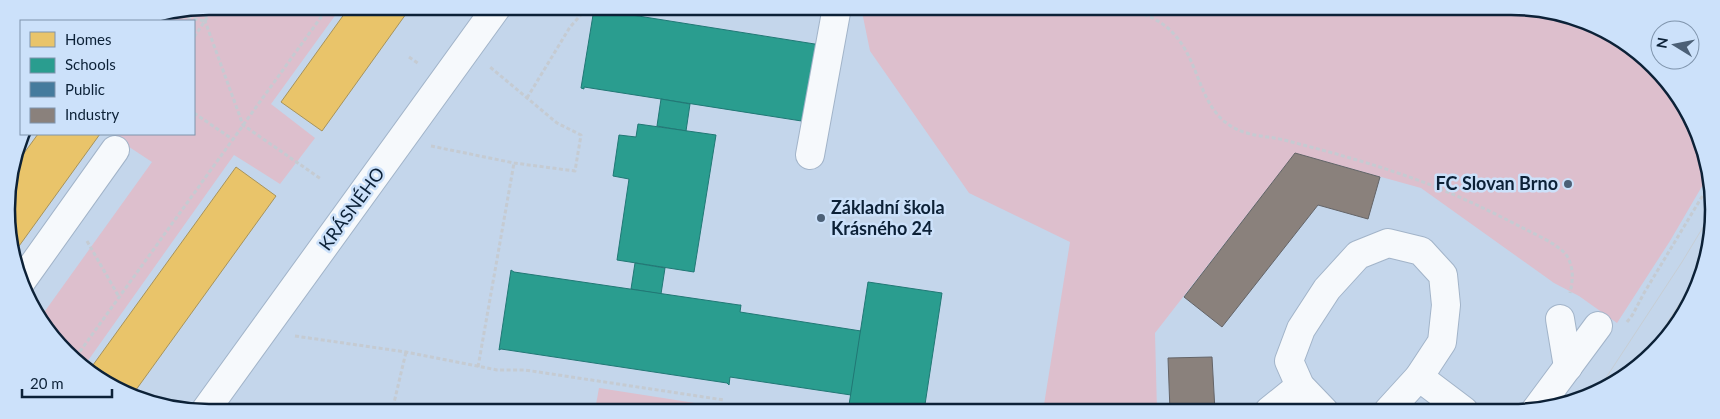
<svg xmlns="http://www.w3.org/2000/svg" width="1720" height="419" viewBox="0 0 1720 419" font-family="Lato,sans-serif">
<rect width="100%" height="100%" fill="#c4d6eb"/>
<g fill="#ddbfcd">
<polygon points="210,6 342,6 271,104 315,138 280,184 234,155 87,362 59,343 48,333 40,318 152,162 114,137 116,134 194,134 194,21 134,21"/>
<polygon points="861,7 1537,8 1612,34 1672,86 1707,157 1708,176 1670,241 1617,323 1579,296 1554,283 1421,188 1295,153 1155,333 1157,411 1043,411 1070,242 969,193 870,51"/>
<polygon points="599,388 746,411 604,411 595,410"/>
</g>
<g fill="#e9c46a" stroke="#a7935b">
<polygon points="350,6 411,7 322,131 281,102"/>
<polygon points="38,134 100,134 14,253 7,196 14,167"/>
<polygon points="236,167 276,196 133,394 93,365"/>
</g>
<g fill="#2a9d8f" stroke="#217875">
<polygon points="594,9 821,45 808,122 584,87 584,89 581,88"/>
<polygon points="661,99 690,104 686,131 657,126"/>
<polygon points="638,124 716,135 694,272 617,260 629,179 613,176 619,135 636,137"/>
<polygon points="635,263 665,268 661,294 631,289"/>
<polygon points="511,270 514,272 739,305 741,305 740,312 861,331 851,395 730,377 729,385 727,383 501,349 499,350"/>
<polygon points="868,282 942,293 924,411 887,411 849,405"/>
</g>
<polygon fill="#457b9d" stroke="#34607e" points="1089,7 1111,7 1110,14"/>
<g fill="#8a817c" stroke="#646467">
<polygon points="1295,153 1380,177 1368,219 1318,205 1222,327 1184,297"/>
<polygon points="1212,357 1215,411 1170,411 1168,358"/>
</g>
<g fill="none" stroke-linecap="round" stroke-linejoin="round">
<defs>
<g id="minor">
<polyline points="810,155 837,7"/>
<polyline points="21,282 115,150"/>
<polyline points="1560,319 1568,367"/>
<polyline points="1419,377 1464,411"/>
<polyline points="205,411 497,7"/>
<polyline points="1269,411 1300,386"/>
<polyline points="1324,411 1300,386 1289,361 1301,329 1327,289 1358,255 1388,243 1421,251 1443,275 1446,305 1442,342 1419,377 1388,411"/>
<polyline points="1535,411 1598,326"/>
</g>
</defs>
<use href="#minor" stroke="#a2b4c9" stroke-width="30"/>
<g stroke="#c5cbd2" stroke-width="3" stroke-dasharray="4 2.5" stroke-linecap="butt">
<polyline points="208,7 205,21 243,125 321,179"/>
<path d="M1138 12C1151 17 1163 22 1173 33 1204 65 1197 119 1247 133 1260 137 1275 137 1288 141 1338 154 1388 168 1436 187 1465 199 1492 212 1519 226 1532 233 1559 244 1567 256 1574 268 1573 280 1570 293"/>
<polyline points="168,14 205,21"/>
<polyline points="194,37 215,6"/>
<polyline points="409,57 419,64"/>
<polyline points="527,98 570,27 588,7"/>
<polyline points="194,113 232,139"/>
<polyline points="431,146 514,163 575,171 581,135 557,123 490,67"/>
<polyline points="87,241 119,297"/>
<polyline points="1627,322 1633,314 1644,293 1709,185"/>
<polyline points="295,336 406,352 497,370 525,370 724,400"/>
<polyline points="76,357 329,6"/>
<polyline points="478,367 514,163"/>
<polyline points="244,407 252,411"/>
<polyline points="388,411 393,407 406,352"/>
</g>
<use href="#minor" stroke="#f6f9fc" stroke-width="28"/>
<g stroke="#c7ced5" stroke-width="1">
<polyline points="1643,361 1702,268"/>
<polyline points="1596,393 1682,262 1711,214"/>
</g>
</g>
<g fill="#4c6076" stroke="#cce1fa" stroke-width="2">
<circle cx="1568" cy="184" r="5"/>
<circle cx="821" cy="218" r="5"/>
</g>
<g text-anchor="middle" stroke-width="5" stroke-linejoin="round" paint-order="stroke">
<g font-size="18" font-weight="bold" fill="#0c2137" stroke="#cce1fa" text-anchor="end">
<text x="1558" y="190">FC Slovan Brno</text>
<text x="831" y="214" text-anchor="start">Základní škola<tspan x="831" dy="21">Krásného 24</tspan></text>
</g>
<g font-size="18" fill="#0c2137" stroke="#cce1fa">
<text transform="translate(352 209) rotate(-54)" y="6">KRÁSNÉHO</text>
</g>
</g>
<path d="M0 0H1720V419H0ZM209 15H1511A194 194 0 0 1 1705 209V210A194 194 0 0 1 1511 404H209A194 194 0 0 1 15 210V209A194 194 0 0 1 209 15Z" fill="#cce1fa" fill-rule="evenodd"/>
<path fill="none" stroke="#0c2137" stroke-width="2.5" d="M209 15H1511A194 194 0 0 1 1705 209V210A194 194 0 0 1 1511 404H209A194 194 0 0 1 15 210V209A194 194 0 0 1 209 15Z"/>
<rect x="20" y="20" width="175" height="115" fill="#cce1fa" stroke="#7f94ac"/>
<rect x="30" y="32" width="25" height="15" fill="#e9c46a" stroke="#7f94ac"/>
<text x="65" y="45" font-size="15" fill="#0c2137">Homes</text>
<rect x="30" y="58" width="25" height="15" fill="#2a9d8f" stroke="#7f94ac"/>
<text x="65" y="70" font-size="15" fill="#0c2137">Schools</text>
<rect x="30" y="82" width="25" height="15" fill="#457b9d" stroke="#7f94ac"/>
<text x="65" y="95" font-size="15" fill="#0c2137">Public</text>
<rect x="30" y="108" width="25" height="15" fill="#8a817c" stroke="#7f94ac"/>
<text x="65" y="120" font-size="15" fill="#0c2137">Industry</text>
<g transform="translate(1675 45) rotate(280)"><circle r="24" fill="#cce1fa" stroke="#7f94ac"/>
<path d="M0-4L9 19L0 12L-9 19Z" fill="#4c6076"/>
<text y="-8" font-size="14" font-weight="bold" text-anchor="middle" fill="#0c2137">N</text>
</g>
<path d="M22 389v8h90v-8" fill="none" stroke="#0c2137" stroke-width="2.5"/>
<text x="30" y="389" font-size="15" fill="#0c2137" stroke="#cce1fa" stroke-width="4" paint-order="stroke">20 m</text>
</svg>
